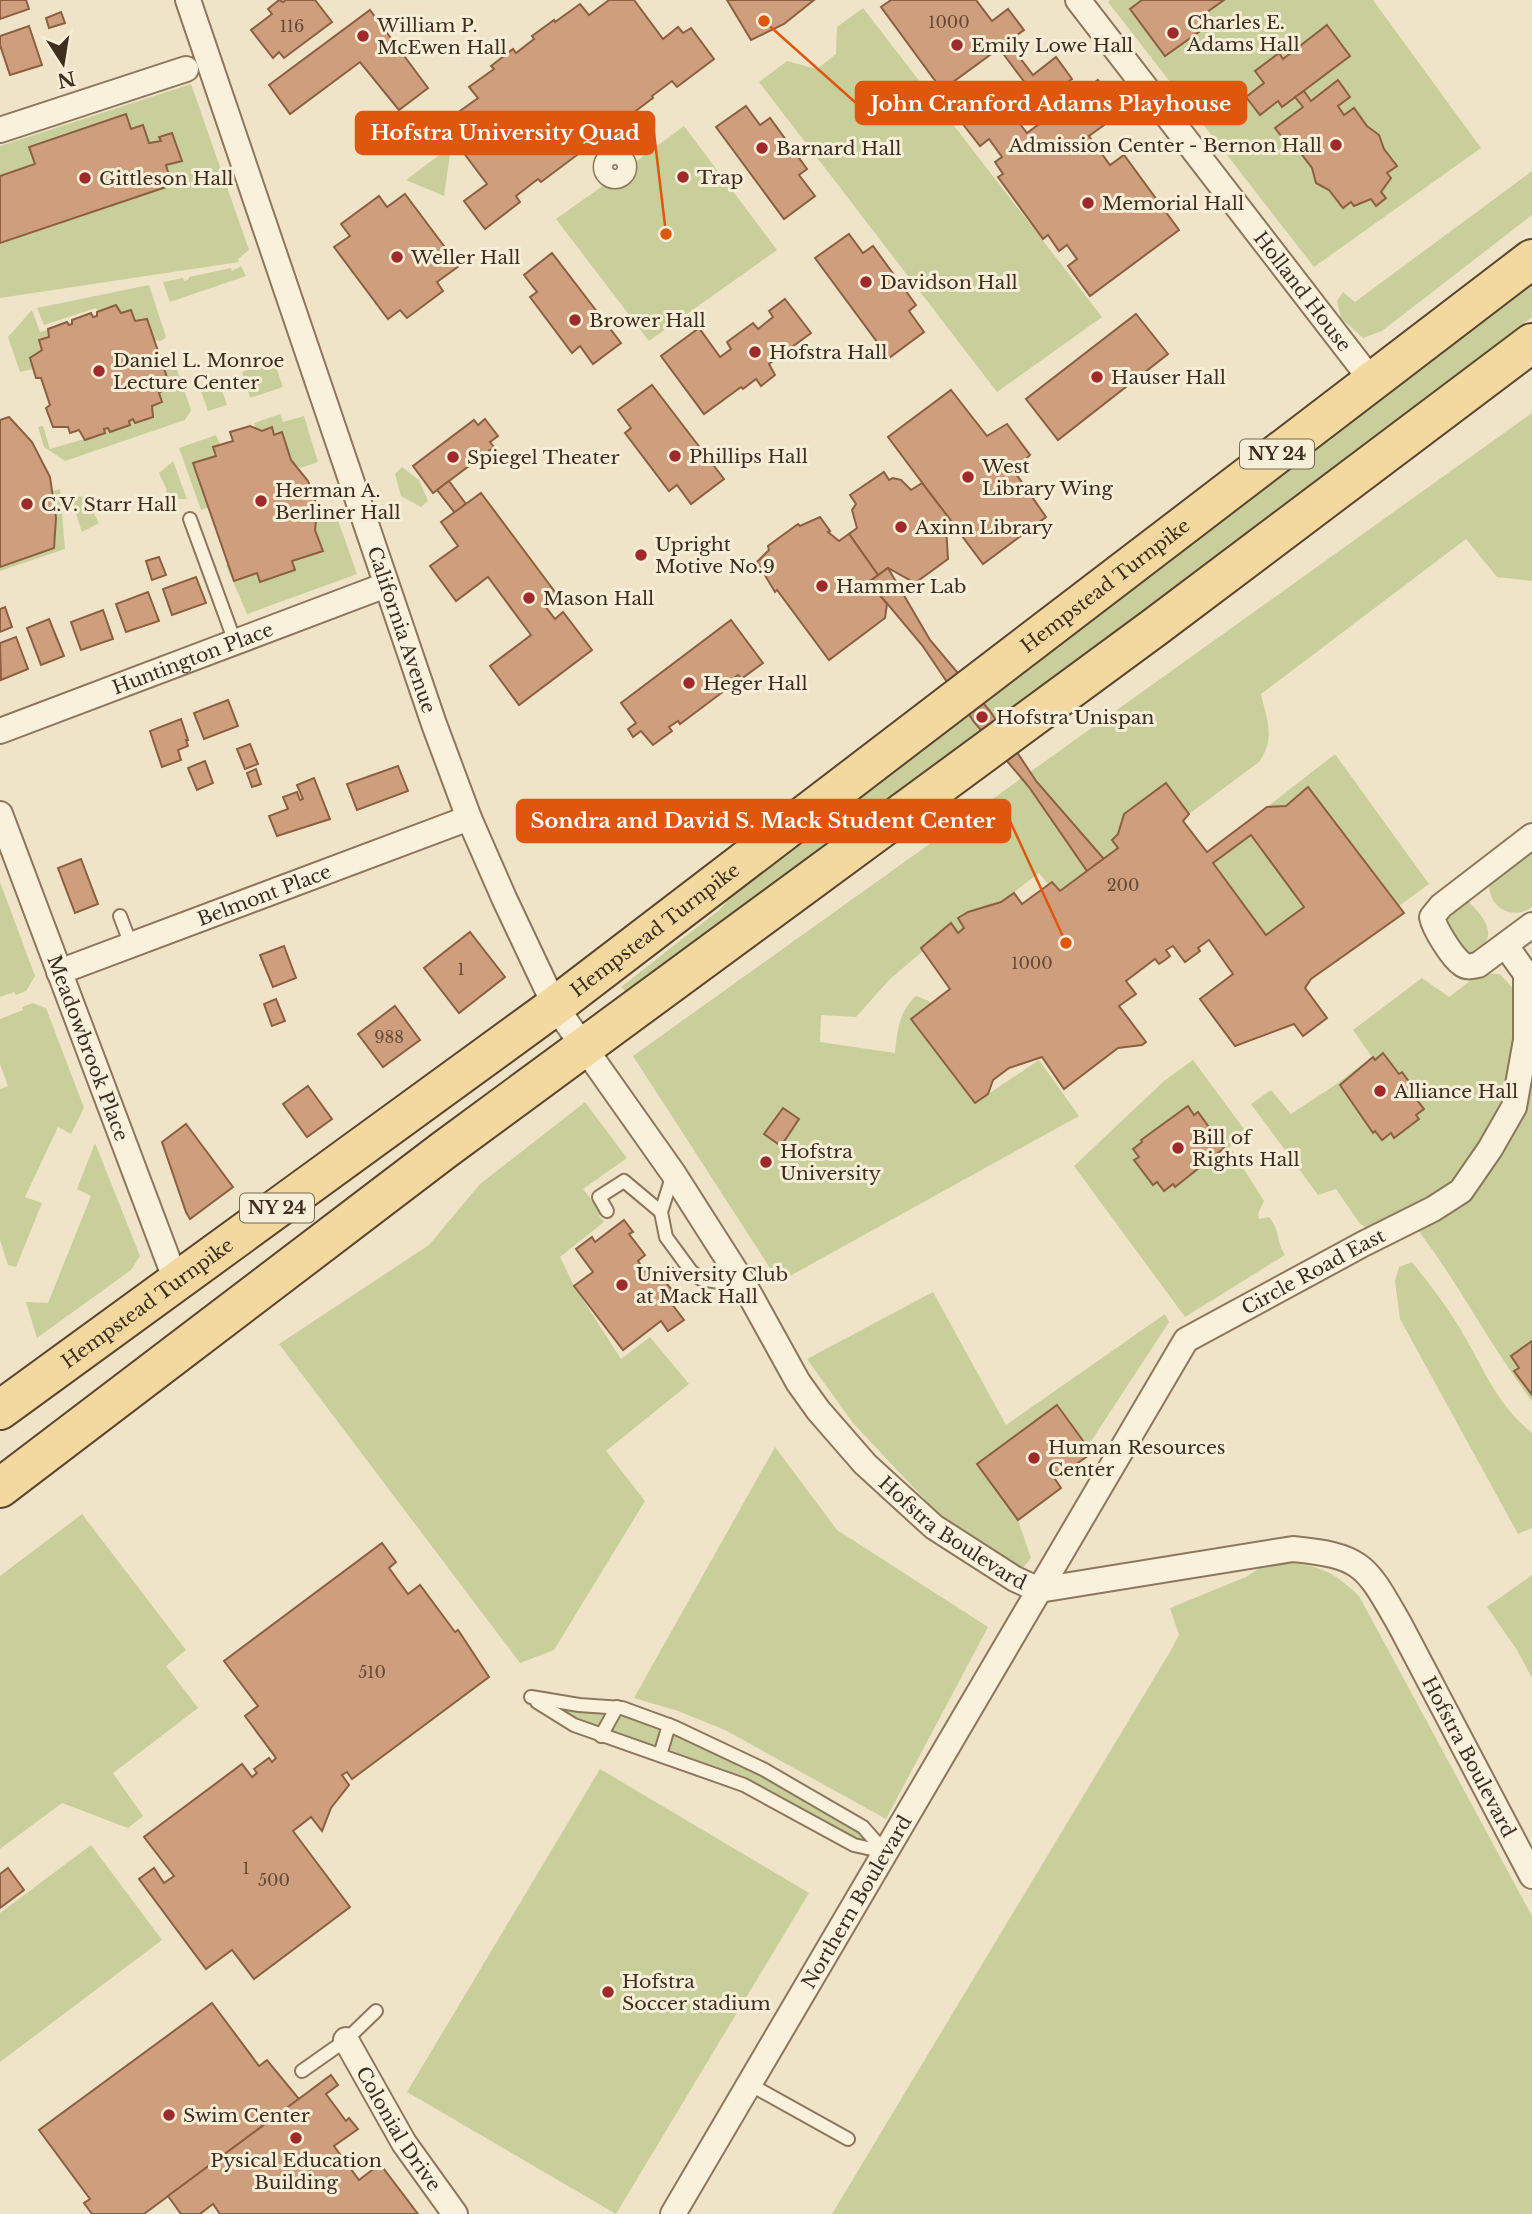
<svg xmlns="http://www.w3.org/2000/svg" width="1532" height="2214" viewBox="0 0 1532 2214" font-family="'Libre Baskerville',serif">
<rect width="100%" height="100%" fill="#f0e4c8"/>
<g fill="#c9cf9b">
<polygon points="1110,0 1373,0 1481,148 1314,267 1108,2"/>
<polygon points="863,8 1102,317 997,392 759,82 787,61 817,69 836,54 837,27"/>
<polygon points="191,84 249,250 238,259 239,262 0,298 0,243 172,185 166,165 182,161 159,138 161,141 149,143 143,125 131,129 125,114 29,147 35,164 0,176 0,146"/>
<polygon points="684,126 777,250 649,341 556,219 608,182 625,178 630,166"/>
<polygon points="446,150 450,154 444,196 406,180"/>
<polygon points="1532,171 1532,215 1382,331 1363,338 1341,318 1337,301 1343,292 1355,302"/>
<polygon points="241,266 246,276 170,302 163,282 183,278 184,281 189,279 189,277 231,268 232,271"/>
<polygon points="1532,279 1532,317 1396,426 627,993 621,987 719,910 785,842"/>
<polygon points="149,285 166,337 161,341 154,340 147,319 135,321 131,310 121,313 116,306 98,311 96,308 44,325 37,308"/>
<path d="M32 310 40 332 48 330C49 344 41 351 30 358L33 369 20 372 8 337Z"/>
<polygon points="174,361 191,410 185,420 65,461 44,447 38,427 43,426 50,449 105,433 104,429 108,428 110,431 133,419 135,423 153,417 152,406 162,402 159,393 170,386 163,364 166,362"/>
<polygon points="274,361 283,387 250,398 242,372"/>
<polygon points="218,379 227,405 208,411 199,386"/>
<path d="M1532 413V581L1497 577 1466 539 1261 694C1267 721 1276 738 1259 762L1189 814 1166 784 1124 814 1118 834 1112 840 1118 848 1060 891 1052 882 1048 884 1039 873 1001 902 968 912 958 918 964 928 958 933 951 924 921 947 923 951 890 979 856 1017 821 1015 820 1042 895 1053C897 1032 899 1011 916 996L929 1001 931 1004 912 1020 975 1103 1039 1060 1079 1116 779 1282 633 1056Z"/>
<polygon points="280,414 283,422 304,416 318,462 300,468 291,460 282,432 274,435 272,427 262,431 255,428 254,423"/>
<polygon points="216,435 220,445 213,448 216,456 194,464 209,507 201,510 179,448"/>
<polygon points="173,461 187,499 168,499 166,488 159,473"/>
<polygon points="402,467 419,480 428,501 421,507 401,496 395,474"/>
<polygon points="60,489 65,549 0,571 0,567 54,548 56,518 52,491"/>
<polygon points="70,496 91,497 93,511 99,523 82,532"/>
<polygon points="333,506 357,574 247,614 226,565 228,564 234,581 257,573 260,582 295,570 292,561 322,551 315,530 317,511"/>
<polygon points="1335,754 1429,884 1399,906 1308,787 1286,806 1267,807"/>
<polygon points="1251,835 1304,907 1266,935 1213,863"/>
<path d="M1532 842V907C1512 921 1489 908 1489 884Z"/>
<polygon points="0,882 35,976 26,991 16,995 14,992 0,997"/>
<path d="M1466 899C1477 910 1499 931 1482 946 1476 952 1470 954 1462 953L1440 909Z"/>
<path d="M1480 973 1500 974 1532 1010V1401C1488 1343 1456 1278 1411 1221L1371 1230 1360 1224 1336 1189 1318 1195 1251 1104 1271 1090 1291 1114 1338 1083 1372 1057 1353 1030 1422 978 1449 997Z"/>
<polygon points="33,1003 46,1008 84,1108 71,1134 58,1127 25,1197 42,1203 16,1267 8,1265 0,1240 0,1089 8,1086 0,1064 0,1019 23,1010 22,1007"/>
<path d="M1193 1060 1244 1129 1230 1147 1264 1201 1258 1214 1259 1219 1269 1217C1281 1232 1275 1238 1285 1255L1185 1317 1074 1166 1164 1081Z"/>
<polygon points="585,1102 627,1158 583,1189 602,1213 599,1216 604,1222 560,1257 574,1286 621,1359 650,1337 689,1384 606,1451 645,1501 554,1650 520,1663 279,1344 429,1245 480,1184"/>
<polygon points="95,1143 140,1256 131,1270 37,1338 26,1302 48,1303 91,1196 77,1189"/>
<path d="M1412 1262C1431 1286 1450 1310 1465 1337 1486 1374 1498 1405 1532 1433V1528L1518 1534 1400 1319 1395 1281 1399 1267Z"/>
<polygon points="933,1292 1006,1425 1165,1314 1169,1322 1088,1446 1057,1405 977,1464 1018,1520 1031,1558 1019,1573 943,1519 853,1423 807,1359"/>
<polygon points="775,1447 837,1530 988,1627 886,1819 725,1730 678,1711 634,1698"/>
<polygon points="82,1514 186,1650 166,1666 198,1708 113,1773 143,1816 128,1828 62,1803 0,1849 0,1576"/>
<path d="M1284 1562C1320 1566 1333 1571 1359 1596L1532 1916V2214H832L1171 1650 1179 1635 1170 1608 1246 1577 1264 1565Z"/>
<polygon points="1532,1575 1532,1678 1517,1650 1487,1607"/>
<polygon points="550,1701 607,1706 674,1727 863,1827 885,1852 854,1845 782,1804 574,1725"/>
<polygon points="600,1769 809,1893 616,2214 407,2092"/>
<polygon points="91,1845 162,1940 0,2062 0,1913"/>
</g>
<g fill="#cf9f7d" stroke="#8d5f41" stroke-width="2" fill-rule="evenodd">
<polygon points="0,0 26,0 29,9 0,19"/>
<polygon points="279,0 283,2 286,0 315,0 332,22 284,58 279,52 273,58 251,30 272,14 268,9"/>
<polygon points="609,0 634,0 663,39 678,27 683,33 691,28 714,59 677,87 672,81 652,96 653,98 541,182 538,179 516,196 520,202 485,229 464,201 487,184 442,124 478,98 469,87 494,69 491,66 513,49 516,53 534,39 532,36 554,20 555,22 580,4 589,15"/>
<polygon points="727,0 814,0 784,24 751,40"/>
<polygon points="891,0 976,0 992,21 1008,9 1024,30 942,90 881,7"/>
<polygon points="1142,0 1224,0 1203,15 1210,24 1165,56 1130,9"/>
<polygon points="370,10 428,88 399,110 360,62 290,114 269,85"/>
<polygon points="61,12 65,23 49,28 46,18"/>
<polygon points="1327,25 1350,56 1282,107 1278,101 1260,115 1246,97 1264,83 1255,71 1279,53 1283,59"/>
<polygon points="29,26 42,65 10,75 0,45 0,36"/>
<polygon points="1008,42 1033,75 1056,57 1072,79 1050,95 1060,108 1050,116 1037,99 1021,111 1009,95 1025,83 999,48"/>
<polygon points="1098,80 1122,112 1089,136 1110,165 1124,155 1179,230 1090,296 1068,266 1077,259 1067,245 1059,251 1048,235 1043,239 998,177 1003,174 995,162 1002,157 989,139 980,146 962,123 1006,90 1024,114 1017,120 1027,133"/>
<polygon points="1338,80 1350,97 1338,106 1344,115 1354,108 1367,126 1379,135 1384,149 1397,166 1387,173 1391,178 1381,192 1386,198 1376,206 1371,199 1354,206 1351,202 1343,208 1329,190 1316,183 1312,168 1299,151 1295,154 1275,128 1303,107 1295,97 1304,91 1311,101"/>
<polygon points="746,106 760,125 770,118 807,169 799,175 815,196 784,219 716,127"/>
<polygon points="126,114 131,129 143,125 149,143 161,141 159,137 172,133 182,161 166,165 172,185 0,243 0,176 35,164 29,147"/>
<polygon points="405,194 459,266 437,282 443,291 407,318 400,310 388,319 334,247 350,236 341,224 379,196 387,207"/>
<polygon points="849,234 863,253 873,246 916,305 909,311 924,332 889,358 815,258"/>
<polygon points="552,253 621,343 593,364 580,346 572,353 530,297 537,292 524,275"/>
<polygon points="785,299 811,333 769,364 775,375 761,386 756,379 743,389 741,387 704,414 661,356 699,328 720,357 731,349 727,342 753,323 758,329 773,317 769,311"/>
<polygon points="116,305 121,313 131,310 135,321 147,319 170,386 159,393 162,402 152,406 153,417 135,423 133,419 129,421 130,425 110,432 108,428 104,429 105,433 85,440 79,430 70,433 68,427 53,427 46,408 50,405 41,378 36,378 30,358 42,350 39,340 49,337 48,329 67,322 69,325 72,324 72,320 91,313 93,317 97,316 97,312"/>
<polygon points="1136,314 1168,354 1058,440 1026,399"/>
<polygon points="652,385 724,479 691,504 677,485 669,491 625,433 631,428 618,410"/>
<polygon points="951,390 987,436 1007,424 1030,455 1014,471 1046,517 983,564 888,437"/>
<polygon points="9,417 32,442 50,477 56,518 54,548 0,567 0,420"/>
<polygon points="485,419 498,436 490,442 494,447 433,493 413,466 474,420 478,425"/>
<polygon points="250,426 262,431 272,427 274,435 282,432 291,460 308,481 314,496 317,511 315,530 323,551 292,561 295,570 260,582 257,573 234,581 193,463 216,456 213,447 233,441 230,432"/>
<polygon points="884,472 889,480 893,478 901,480 911,490 922,483 952,522 946,526 948,559 915,583 888,568 878,575 849,534 857,528 852,510 856,504 850,495"/>
<polygon points="449,481 466,504 455,513 437,490"/>
<polygon points="481,493 558,596 545,606 555,619 563,612 592,650 519,705 490,666 531,635 488,577 456,601 430,566 458,546 441,522"/>
<polygon points="820,517 830,531 828,532 839,541 849,534 878,575 869,582 887,604 885,618 829,660 777,590 775,592 757,562 769,550 768,546 798,524 800,526"/>
<polygon points="159,557 166,575 152,580 146,561"/>
<polygon points="888,568 930,640 990,711 1036,781 1104,859 1087,871 1029,787 974,722 922,645 869,582"/>
<polygon points="196,577 206,603 172,615 163,589"/>
<polygon points="148,592 159,621 126,632 116,604"/>
<polygon points="5,607 12,627 0,632 0,609"/>
<polygon points="103,610 113,639 81,650 71,622"/>
<polygon points="49,619 64,656 41,665 27,628"/>
<polygon points="731,620 763,663 741,679 738,675 729,682 732,685 680,724 678,721 669,727 672,731 653,745 641,731 633,737 628,729 636,723 621,703"/>
<polygon points="16,637 28,669 1,680 0,643"/>
<polygon points="228,700 238,726 204,739 194,713"/>
<polygon points="181,719 188,740 186,740 188,746 178,750 181,760 162,767 150,731"/>
<polygon points="250,744 258,764 245,769 237,749"/>
<polygon points="205,761 213,783 197,790 188,768"/>
<polygon points="398,766 408,791 357,810 347,784"/>
<polygon points="256,769 261,784 252,787 247,773"/>
<polygon points="314,778 330,819 277,836 269,816 288,809 283,797 297,792 300,800 303,799 297,785"/>
<path d="M1166 783 1189 814 1183 821 1207 852 1267 807 1286 806 1308 787 1404 913 1311 979 1305 988 1327 1018 1303 1036 1294 1024 1235 1046 1200 999 1233 974 1209 940 1198 948 1200 951 1185 962 1173 946 1166 950 1170 956 1165 960 1159 964 1155 959 1126 981 1136 994 1119 1006 1146 1042 1142 1045 1118 1048 1064 1089 1042 1057 1009 1068 993 1080 988 1094 975 1103 911 1019 950 989 921 948 951 923 958 933 964 928 958 918 968 912 1001 902 1014 893 1022 904 1052 882 1060 891 1118 848 1112 840 1118 834 1124 814ZM1251 835 1304 907 1266 935 1213 863Z"/>
<polygon points="81,859 98,904 75,913 58,868"/>
<polygon points="470,932 505,977 459,1013 424,968"/>
<polygon points="284,946 296,978 273,987 260,955"/>
<polygon points="276,999 285,1021 272,1026 264,1004"/>
<polygon points="395,1006 420,1040 383,1067 358,1034"/>
<polygon points="1383,1053 1399,1074 1402,1072 1420,1097 1417,1100 1424,1109 1416,1115 1419,1119 1394,1138 1391,1133 1382,1140 1375,1131 1373,1133 1340,1085 1373,1057 1375,1060"/>
<polygon points="308,1086 332,1119 307,1137 283,1104"/>
<polygon points="1188,1106 1194,1115 1198,1112 1224,1148 1175,1187 1173,1184 1164,1191 1157,1182 1153,1185 1134,1160 1139,1157 1133,1149 1142,1142 1141,1140"/>
<polygon points="783,1108 799,1119 781,1146 764,1134"/>
<polygon points="186,1124 233,1187 190,1219 186,1212 162,1142"/>
<polygon points="624,1220 633,1232 629,1234 645,1255 638,1261 649,1276 657,1270 662,1276 673,1268 679,1275 667,1284 672,1290 665,1295 684,1320 668,1331 661,1321 623,1350 574,1286 593,1272 576,1249 592,1237 595,1242"/>
<polygon points="1532,1341 1532,1395 1514,1371 1519,1368 1511,1356"/>
<polygon points="1057,1405 1092,1453 1055,1479 1061,1488 1018,1520 977,1464"/>
<polygon points="382,1543 396,1562 389,1568 408,1594 420,1585 455,1632 458,1630 489,1677 352,1779 347,1772 342,1775 349,1785 331,1808 322,1831 311,1817 293,1831 350,1907 254,1979 232,1950 206,1969 139,1879 154,1868 164,1883 174,1876 144,1837 242,1764 252,1777 257,1773 254,1769 269,1758 272,1762 276,1758 245,1716 258,1706 224,1661"/>
<polygon points="8,1868 24,1890 0,1908 0,1874"/>
<polygon points="212,2003 259,2066 267,2060 299,2099 144,2214 92,2214 84,2203 90,2199 39,2130"/>
<polygon points="331,2075 338,2085 326,2094 346,2121 349,2118 358,2129 334,2146 359,2180 380,2164 418,2214 220,2214 213,2204 200,2214 181,2214 168,2196"/>
</g>
<g fill="none" stroke-linecap="round" stroke-linejoin="round">
<defs>
<g id="service">
<polyline points="190,519 235,642"/>
<polyline points="120,916 131,945"/>
<polyline points="673,1174 661,1212 666,1237 691,1271 701,1279 743,1286"/>
<polyline points="607,1211 599,1197 624,1181 661,1212"/>
<polyline points="531,1697 579,1705 622,1708 674,1727 763,1769 863,1827 885,1852"/>
<polyline points="537,1702 574,1725 744,1785 854,1845 885,1852"/>
<polyline points="601,1736 617,1707"/>
<polyline points="660,1755 669,1725"/>
<polyline points="302,2071 346,2040 376,2011"/>
<polyline points="749,2084 848,2139"/>
</g>
<circle id="pedestrian" cx="615" cy="167" r="12"/>
<g id="minor">
<path id="s1" d="M188 0 434 724 469 818 504 898 555 1006 673 1173 745 1286 798 1382 818 1410 865 1464 934 1527 1015 1579 1039 1590 1293 1549C1364 1556 1366 1566 1400 1625L1532 1876"/>
<path id="s2" d="M1078 0 1372 381"/>
<polyline points="0,130 186,69"/>
<path id="s3" d="M0 731 386 585"/>
<path id="s4" d="M0 814 176 1281"/>
<path d="M1532 836 1441 906 1432 917C1434 928 1452 957 1462 964 1467 968 1472 966 1478 965L1532 925"/>
<path id="s5" d="M59 972 469 818"/>
<path id="s6" d="M346 2040 404 2143 455 2214"/>
<path id="s7" d="M673 2214 1186 1340 1363 1244 1433 1209 1461 1191 1490 1149 1514 1107 1526 1040V974L1506 946"/>
</g>
<g id="primary">
<path id="s8" d="M0 1410 555 1006 1532 259"/>
<polyline points="0,1488 444,1150 1155,627 1532,343"/>
</g>
</defs>
<use href="#service" stroke="#8d765c" stroke-width="16"/>
<use href="#pedestrian" stroke="#8d765c" stroke-width="21"/>
<use href="#minor" stroke="#8d765c" stroke-width="28"/>
<use href="#primary" stroke="#5b4430" stroke-width="42"/>
<use href="#service" stroke="#faf1dc" stroke-width="12"/>
<use href="#pedestrian" stroke="#faf1dc" stroke-width="18"/>
<use href="#minor" stroke="#faf1dc" stroke-width="24"/>
<use href="#primary" stroke="#f3d9a0" stroke-width="38"/>
</g>
<g fill="#9e2a2b" stroke="#f7eed8" stroke-width="2.5">
<circle cx="1173" cy="33" r="7"/>
<circle cx="363" cy="36" r="7"/>
<circle cx="957" cy="45" r="7"/>
<circle cx="1336" cy="145" r="7"/>
<circle cx="762" cy="148" r="7"/>
<circle cx="683" cy="177" r="7"/>
<circle cx="85" cy="178" r="7"/>
<circle cx="1088" cy="203" r="7"/>
<circle cx="397" cy="257" r="7"/>
<circle cx="866" cy="282" r="7"/>
<circle cx="575" cy="320" r="7"/>
<circle cx="755" cy="352" r="7"/>
<circle cx="99" cy="371" r="7"/>
<circle cx="1097" cy="377" r="7"/>
<circle cx="675" cy="456" r="7"/>
<circle cx="453" cy="457" r="7"/>
<circle cx="968" cy="477" r="7"/>
<circle cx="261" cy="501" r="7"/>
<circle cx="27" cy="504" r="7"/>
<circle cx="901" cy="527" r="7"/>
<circle cx="641" cy="555" r="7"/>
<circle cx="822" cy="586" r="7"/>
<circle cx="529" cy="598" r="7"/>
<circle cx="689" cy="683" r="7"/>
<circle cx="982" cy="717" r="7"/>
<circle cx="1380" cy="1091" r="7"/>
<circle cx="1178" cy="1148" r="7"/>
<circle cx="766" cy="1162" r="7"/>
<circle cx="622" cy="1285" r="7"/>
<circle cx="1034" cy="1458" r="7"/>
<circle cx="608" cy="1992" r="7"/>
<circle cx="169" cy="2115" r="7"/>
<circle cx="296" cy="2138" r="7"/>
</g>
<g text-anchor="middle" stroke-width="6" stroke-linejoin="round" paint-order="stroke">
<g font-size="16" fill="#624a37">
<text x="949" y="28">1000</text>
<text x="292" y="32">116</text>
<text x="1123" y="891">200</text>
<text x="1032" y="969">1000</text>
<text x="461" y="975">1</text>
<text x="389" y="1043">988</text>
<text x="372" y="1678">510</text>
<text x="246" y="1874">1</text>
<text x="274" y="1886">500</text>
</g>
<g fill="#f7eed8" stroke="#756857" stroke-width="2">
<rect x="1240" y="439.5" width="74" height="29" rx="5"/>
<rect x="240" y="1193.5" width="74" height="29" rx="5"/>
</g>
<g font-size="18" font-weight="bold" fill="#3d2e20">
<text x="1277" y="460">NY 24</text>
<text x="277" y="1214">NY 24</text>
</g>
<g font-size="19" fill="#3d2e20" stroke="#f7eed8" text-anchor="start">
<text x="1187" y="29">Charles E.<tspan x="1187" dy="22">Adams Hall</tspan></text>
<text x="377" y="32">William P.<tspan x="377" dy="22">McEwen Hall</tspan></text>
<text x="971" y="52">Emily Lowe Hall</text>
<text x="1322" y="152" text-anchor="end">Admission Center - Bernon Hall</text>
<text x="776" y="155">Barnard Hall</text>
<text x="697" y="184">Trap</text>
<text x="99" y="185">Gittleson Hall</text>
<text x="1102" y="210">Memorial Hall</text>
<text x="411" y="264">Weller Hall</text>
<text x="880" y="289">Davidson Hall</text>
<text x="589" y="327">Brower Hall</text>
<text x="769" y="359">Hofstra Hall</text>
<text x="113" y="367">Daniel L. Monroe<tspan x="113" dy="22">Lecture Center</tspan></text>
<text x="1111" y="384">Hauser Hall</text>
<text x="689" y="463">Phillips Hall</text>
<text x="467" y="464">Spiegel Theater</text>
<text x="982" y="473">West<tspan x="982" dy="22">Library Wing</tspan></text>
<text x="275" y="497">Herman A.<tspan x="275" dy="22">Berliner Hall</tspan></text>
<text x="41" y="511">C.V. Starr Hall</text>
<text x="915" y="534">Axinn Library</text>
<text x="655" y="551">Upright<tspan x="655" dy="22">Motive No.9</tspan></text>
<text x="836" y="593">Hammer Lab</text>
<text x="543" y="605">Mason Hall</text>
<text x="703" y="690">Heger Hall</text>
<text x="996" y="724">Hofstra Unispan</text>
<text x="1394" y="1098">Alliance Hall</text>
<text x="1192" y="1144">Bill of<tspan x="1192" dy="22">Rights Hall</tspan></text>
<text x="780" y="1158">Hofstra<tspan x="780" dy="22">University</tspan></text>
<text x="636" y="1281">University Club<tspan x="636" dy="22">at Mack Hall</tspan></text>
<text x="1048" y="1454">Human Resources<tspan x="1048" dy="22">Center</tspan></text>
<text x="622" y="1988">Hofstra<tspan x="622" dy="22">Soccer stadium</tspan></text>
<text x="183" y="2122">Swim Center</text>
<text x="296" y="2167" text-anchor="middle">Pysical Education<tspan x="296" dy="22">Building</tspan></text>
</g>
<g font-size="19" fill="#3d2e20" stroke="#f7eed8">
<text dy="7" stroke="none"><textPath href="#s2" startOffset="368">Holland House</textPath></text>
<text dy="7" stroke="none"><textPath href="#s8" startOffset="1379">Hempstead Turnpike</textPath></text>
<text dy="7" stroke="none"><textPath href="#s1" startOffset="665">California Avenue</textPath></text>
<text dy="7" stroke="none"><textPath href="#s3" startOffset="206">Huntington Place</textPath></text>
<text dy="7" stroke="none"><textPath href="#s5" startOffset="219">Belmont Place</textPath></text>
<text dy="7" stroke="none"><textPath href="#s8" startOffset="812">Hempstead Turnpike</textPath></text>
<text dy="7" stroke="none"><textPath href="#s4" startOffset="250">Meadowbrook Place</textPath></text>
<text dy="7" stroke="none"><textPath href="#s7" startOffset="1158">Circle Road East</textPath></text>
<text dy="7" stroke="none"><textPath href="#s8" startOffset="182">Hempstead Turnpike</textPath></text>
<text dy="7" stroke="none"><textPath href="#s1" startOffset="1738">Hofstra Boulevard</textPath></text>
<text dy="7" stroke="none"><textPath href="#s1" startOffset="2389">Hofstra Boulevard</textPath></text>
<text dy="7" stroke="none"><textPath href="#s7" startOffset="362">Northern Boulevard</textPath></text>
<text dy="7" stroke="none"><textPath href="#s6" startOffset="103">Colonial Drive</textPath></text>
</g>
</g>
<path fill="none" stroke="#df570d" stroke-width="2.5" d="M764 21L856 103M666 234L654 133M1066 943L1010 821"/>
<g fill="#df570d" stroke="#f7eed8" stroke-width="2.5">
<circle cx="764" cy="21" r="7"/>
<circle cx="666" cy="234" r="7"/>
<circle cx="1066" cy="943" r="7"/>
</g>
<g fill="#df570d" stroke="#df570d" stroke-width="2.5">
<rect x="856" y="82" width="390" height="42" rx="7"/>
<rect x="356" y="112" width="298" height="42" rx="7"/>
<rect x="517" y="800" width="493" height="42" rx="7"/>
</g>
<g font-size="21" text-anchor="middle" font-weight="bold" fill="#fff">
<text x="1051" y="111">John Cranford Adams Playhouse</text>
<text x="505" y="140">Hofstra University Quad</text>
<text x="763" y="828">Sondra and David S. Mack Student Center</text>
</g>
<g transform="translate(63 63) rotate(168)" stroke="#f7eed8" stroke-width="5" paint-order="stroke">
<path d="M0-5L12 26L0 18L-12 26Z" fill="#3d2e20"/>
<text y="-10" font-size="19" font-weight="bold" text-anchor="middle" fill="#3d2e20">N</text>
</g>
</svg>
